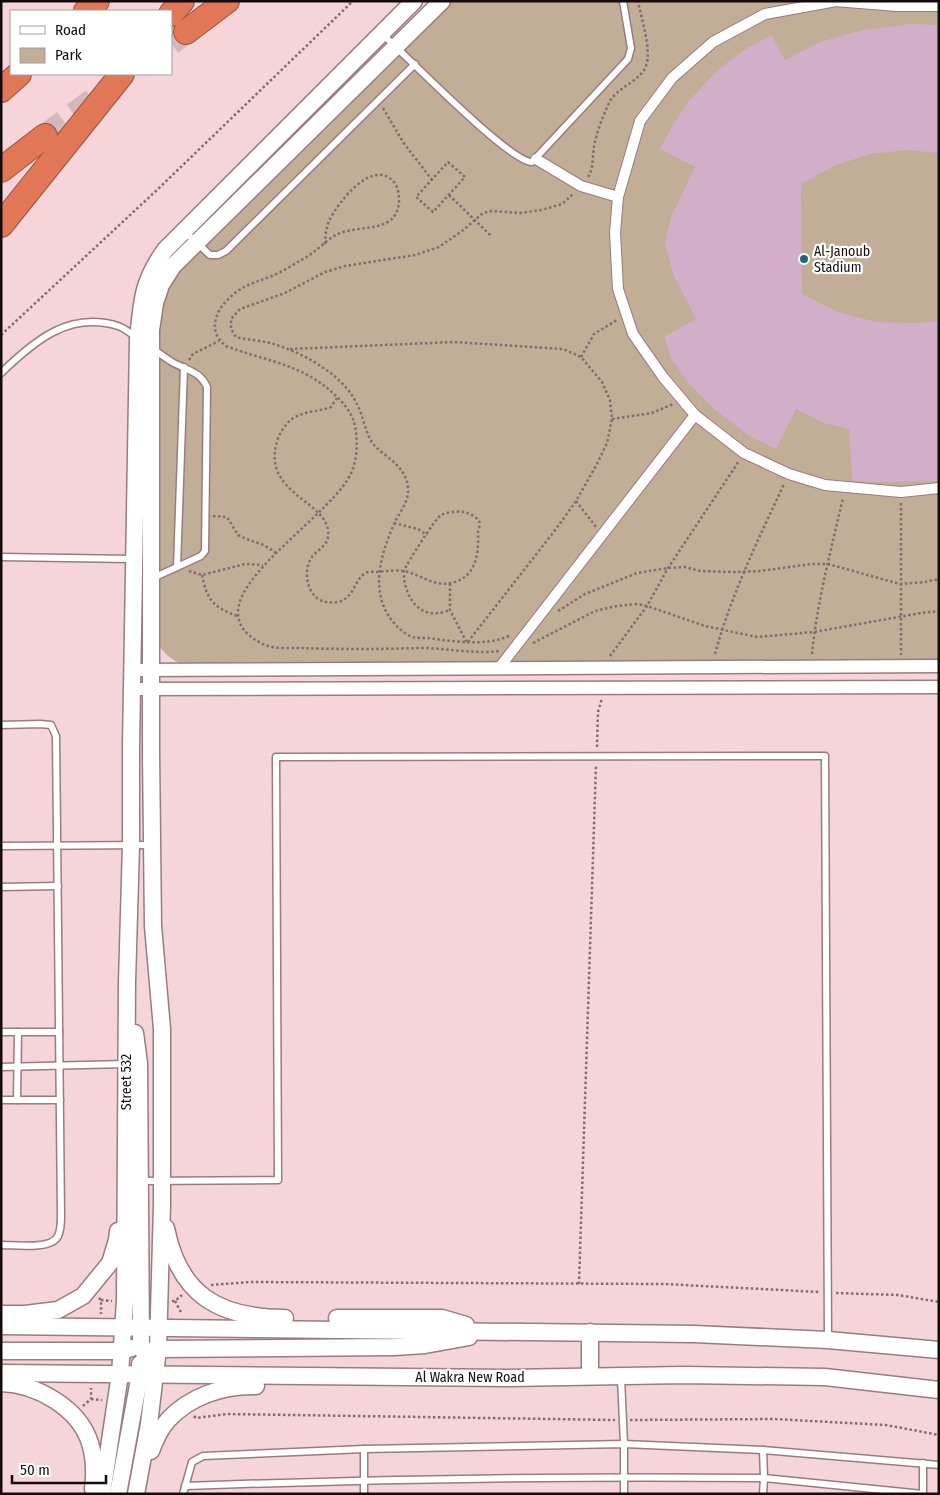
<svg xmlns="http://www.w3.org/2000/svg" width="940" height="1495" viewBox="0 0 940 1495" font-family="'Fira Sans Condensed',sans-serif">
<rect width="100%" height="100%" fill="#f5d5da"/>
<path fill="#c2ad96" d="M451 1H939V663H179C170 658 165 654 159 646L158 342 163 301 167 290 179 268Z"/>
<polygon fill="#d3aec9" points="910,24 939,25 939,153 907,150 870,154 834,166 801,184 802,294 838,312 876,322 916,323 939,321 939,481 871,482 852,481 849,429 824,423 796,409 776,449 749,436 713,408 687,381 671,358 664,337 696,319 673,274 665,243 671,217 695,167 660,149 671,128 688,102 719,69 744,50 771,35 785,60 820,42 863,30"/>
<g fill="none" stroke-linecap="round" stroke-linejoin="round">
<g stroke="#d3b7bb" stroke-width="24" stroke-dasharray="24 12" stroke-linecap="butt">
<polyline points="171,43 186,32"/>
<polyline points="45,136 100,95"/>
</g>
<defs>
<g id="service">
<path d="M382 34C406 55 509 162 532 162L628 59 631 48 623 1"/>
<polyline points="184,231 210,255 218,255 226,251 415,64"/>
<path d="M152 348C159 353 165 358 172 362 186 370 200 371 207 387L205 551 201 556 153 578"/>
<path d="M1 373C34 341 69 311 118 326 125 328 132 335 138 338"/>
<polyline points="1,557 132,559"/>
<polyline points="177,567 184,367"/>
<path d="M1 725 40 724 51 725 56 736 61 1216C61 1222 61 1230 58 1236 52 1250 15 1245 1 1245"/>
<polyline points="1,846 151,845"/>
<polyline points="1,887 58,886"/>
<polyline points="1,1032 59,1032"/>
<polyline points="1,1067 126,1064"/>
<polyline points="1,1100 60,1100"/>
<polyline points="17,1100 18,1032"/>
<polyline points="140,1181 278,1180 276,757 825,756 828,1338"/>
<polyline points="621,1378 624,1444 624,1494"/>
<polyline points="763,1450 764,1478 923,1494"/>
<polyline points="923,1463 923,1494"/>
<path d="M185 1486C378 1479 571 1476 764 1478L763 1494"/>
<polyline points="183,1494 192,1462 203,1456 364,1449 624,1444 763,1450 939,1465"/>
<polyline points="364,1494 364,1449"/>
</g>
<g id="pedestrian">
<polyline points="835,1 897,6 939,6"/>
<polyline points="836,1 765,14 713,42 672,78 640,121 618,197 615,233 618,289 633,334 663,377 695,415 744,453 789,474 825,485 901,492 939,488"/>
<polyline points="536,159 581,186 618,197"/>
<polyline points="499,668 695,415"/>
</g>
<g id="minor">
<polyline points="132,670 939,666"/>
<polyline points="132,689 939,687"/>
</g>
<g id="tertiary">
<polyline points="135,1033 139,1063 141,1344 148,1365 155,1374"/>
<path d="M166 1228C179 1295 219 1318 285 1318"/>
<polyline points="1,1314 25,1314 58,1310 83,1296 110,1263 117,1240 118,1231"/>
<polyline points="337,1318 442,1318 466,1325"/>
<polyline points="1,1326 694,1334 828,1340 939,1350"/>
<polyline points="590,1332 590,1376"/>
<polyline points="1,1351 123,1351 132,1348"/>
<polyline points="147,1352 158,1349 394,1347 425,1345 469,1337"/>
<polyline points="1,1373 507,1378 684,1375 825,1377 939,1390"/>
<path d="M1 1383C37 1384 79 1408 90 1443 95 1459 95 1473 93 1489"/>
<path d="M151 1451C155 1440 160 1429 168 1420 190 1396 224 1385 256 1386"/>
<path d="M102 1494 120 1374 125 1301 127 982 131 845V746L138 339C142 301 142 282 165 250L414 1"/>
<polyline points="118,1494 140,1374 140,1364"/>
<polyline points="136,1494 149,1424 158,1349 162,1204 162,1029 153,926 151,752 151,330 155,303 161,285 173,266 442,1"/>
</g>
<g id="motorway">
<polyline points="86,11 97,1"/>
<polyline points="171,14 182,1"/>
<polyline points="186,32 227,1"/>
<polyline points="1,90 19,74"/>
<polyline points="1,170 45,136"/>
<polyline points="1,225 122,74"/>
</g>
</defs>
<use href="#service" stroke="#987c80" stroke-width="9"/>
<use href="#pedestrian" stroke="#987c80" stroke-width="12"/>
<use href="#minor" stroke="#987c80" stroke-width="15"/>
<use href="#tertiary" stroke="#987c80" stroke-width="19"/>
<use href="#motorway" stroke="#9a513d" stroke-width="26"/>
<g stroke="#816c70" stroke-width="2.5" stroke-dasharray="2.5 2.5" stroke-linecap="butt">
<polyline points="383,108 403,142 432,180"/>
<polygon points="448,162 465,177 433,212 416,197"/>
<path d="M588 177C594 168 592 157 594 147 596 133 603 116 609 103 616 87 639 83 646 66 652 50 641 18 638 1"/>
<polyline points="449,195 491,236"/>
<path d="M325 244C325 236 326 229 329 221 337 204 372 157 394 182 398 187 399 194 399 200 398 236 358 223 336 235 329 238 322 246 315 251 306 258 296 263 286 269 273 277 258 280 244 287 223 299 201 326 226 346 265 361 303 364 335 395 343 402 351 412 354 422 358 438 358 456 352 471 336 512 226 577 239 620 242 632 254 640 265 645 276 649 291 648 303 648 325 649 348 649 371 649 389 649 408 648 427 648 451 649 475 654 499 651"/>
<polyline points="1,335 157,190 353,1"/>
<polyline points="290,349 454,342 563,349 581,357 602,382 610,400 612,419 607,443 597,464 576,501 556,529 467,643 450,610 450,584"/>
<polyline points="581,357 594,334 617,320"/>
<polyline points="189,360 193,354 219,341"/>
<path d="M337 398 331 407C318 412 303 411 292 419 284 425 278 436 276 445 264 496 333 502 328 537 327 546 317 550 312 557 303 570 306 592 320 600 326 603 332 603 338 602 356 597 353 580 366 573 369 571 374 572 377 572 386 571 396 570 404 571 419 574 434 587 451 583 476 578 479 554 478 532 478 529 481 525 479 521 476 516 469 513 463 512 457 511 447 512 441 515 435 519 407 563 404 571 403 591 415 616 438 613 442 613 447 611 450 610"/>
<polyline points="612,419 652,413 673,404"/>
<polyline points="576,501 596,527"/>
<polyline points="901,503 901,655"/>
<polyline points="213,516 227,517 238,535 249,540 264,545 276,553"/>
<polyline points="394,523 418,529 427,535"/>
<polyline points="189,571 202,575 245,564 263,565"/>
<path d="M202 575C207 600 213 607 237 616"/>
<polyline points="558,611 585,594 637,573 668,568 685,567 700,571 734,572 760,571 811,564 828,564 900,584 925,582 939,579"/>
<path d="M509 636C483 647 454 641 427 638 422 638 417 638 412 637 405 634 398 628 394 623 369 594 380 556 394 524 399 513 409 502 408 489 407 467 388 459 375 446 365 435 364 417 357 404 343 374 300 351 270 343 259 340 247 340 236 337L231 329V319L240 309 285 293 325 272 345 266 415 255 439 247 462 231 483 213 492 211 521 213 541 210 562 204 573 194"/>
<polyline points="533,643 595,611 617,606 637,604 647,606 705,626 757,637 814,632 921,613 939,611"/>
<path d="M715 654C731 595 758 540 784 484"/>
<path d="M812 654C817 602 831 550 843 498"/>
<polyline points="610,656 647,606 668,568 739,461"/>
<polyline points="597,747 598,712 602,698"/>
<polyline points="579,1284 596,765"/>
<polyline points="211,1285 250,1282 664,1284 820,1292"/>
<polyline points="836,1293 898,1295 939,1302"/>
<polyline points="99,1298 101,1300 101,1314"/>
<polyline points="101,1300 112,1301"/>
<polyline points="172,1301 175,1301 182,1295"/>
<polyline points="175,1301 182,1314"/>
<polyline points="91,1399 102,1400"/>
<polyline points="83,1406 91,1399 91,1388"/>
<polyline points="194,1416 196,1418 227,1414 615,1420"/>
<polyline points="630,1420 774,1419 886,1425 939,1435"/>
</g>
<use href="#service" stroke="#fff" stroke-width="6"/>
<use href="#pedestrian" stroke="#fff" stroke-width="10"/>
<use href="#minor" stroke="#fff" stroke-width="12"/>
<use href="#tertiary" stroke="#fff" stroke-width="16"/>
<use href="#motorway" stroke="#e17757" stroke-width="24"/>
</g>
<circle fill="#1f6775" stroke="#fff" stroke-width="2" cx="804" cy="259" r="5"/>
<g text-anchor="middle" stroke-width="4.5" stroke-linejoin="round" paint-order="stroke">
<g font-size="14" fill="#150b0d" stroke="#fff" text-anchor="start">
<text x="814" y="256">Al-Janoub<tspan x="814" dy="16">Stadium</tspan></text>
</g>
<g font-size="14" fill="#150b0d" stroke="#fff">
<text transform="translate(126 1082) rotate(-90)" y="5">Street 532</text>
<text x="470" y="1382">Al Wakra New Road</text>
</g>
</g>
<rect width="940" height="1495" fill="none" stroke="#150b0d" stroke-width="5"/>
<rect x="10" y="10" width="162" height="65" fill="#ffffff" stroke="#a19d9e"/>
<rect x="20" y="26" width="25" height="8" fill="#ffffff" stroke="#a19d9e"/>
<text x="55" y="35" font-size="15" fill="#150b0d">Road</text>
<rect x="20" y="48" width="25" height="15" fill="#c2ad96" stroke="#a19d9e"/>
<text x="55" y="60" font-size="15" fill="#150b0d">Park</text>
<path d="M12 1475v8h94v-8" fill="none" stroke="#150b0d" stroke-width="2.5"/>
<text x="20" y="1475" font-size="15" fill="#150b0d" stroke="#ffffff" stroke-width="4" paint-order="stroke">50 m</text>
</svg>
